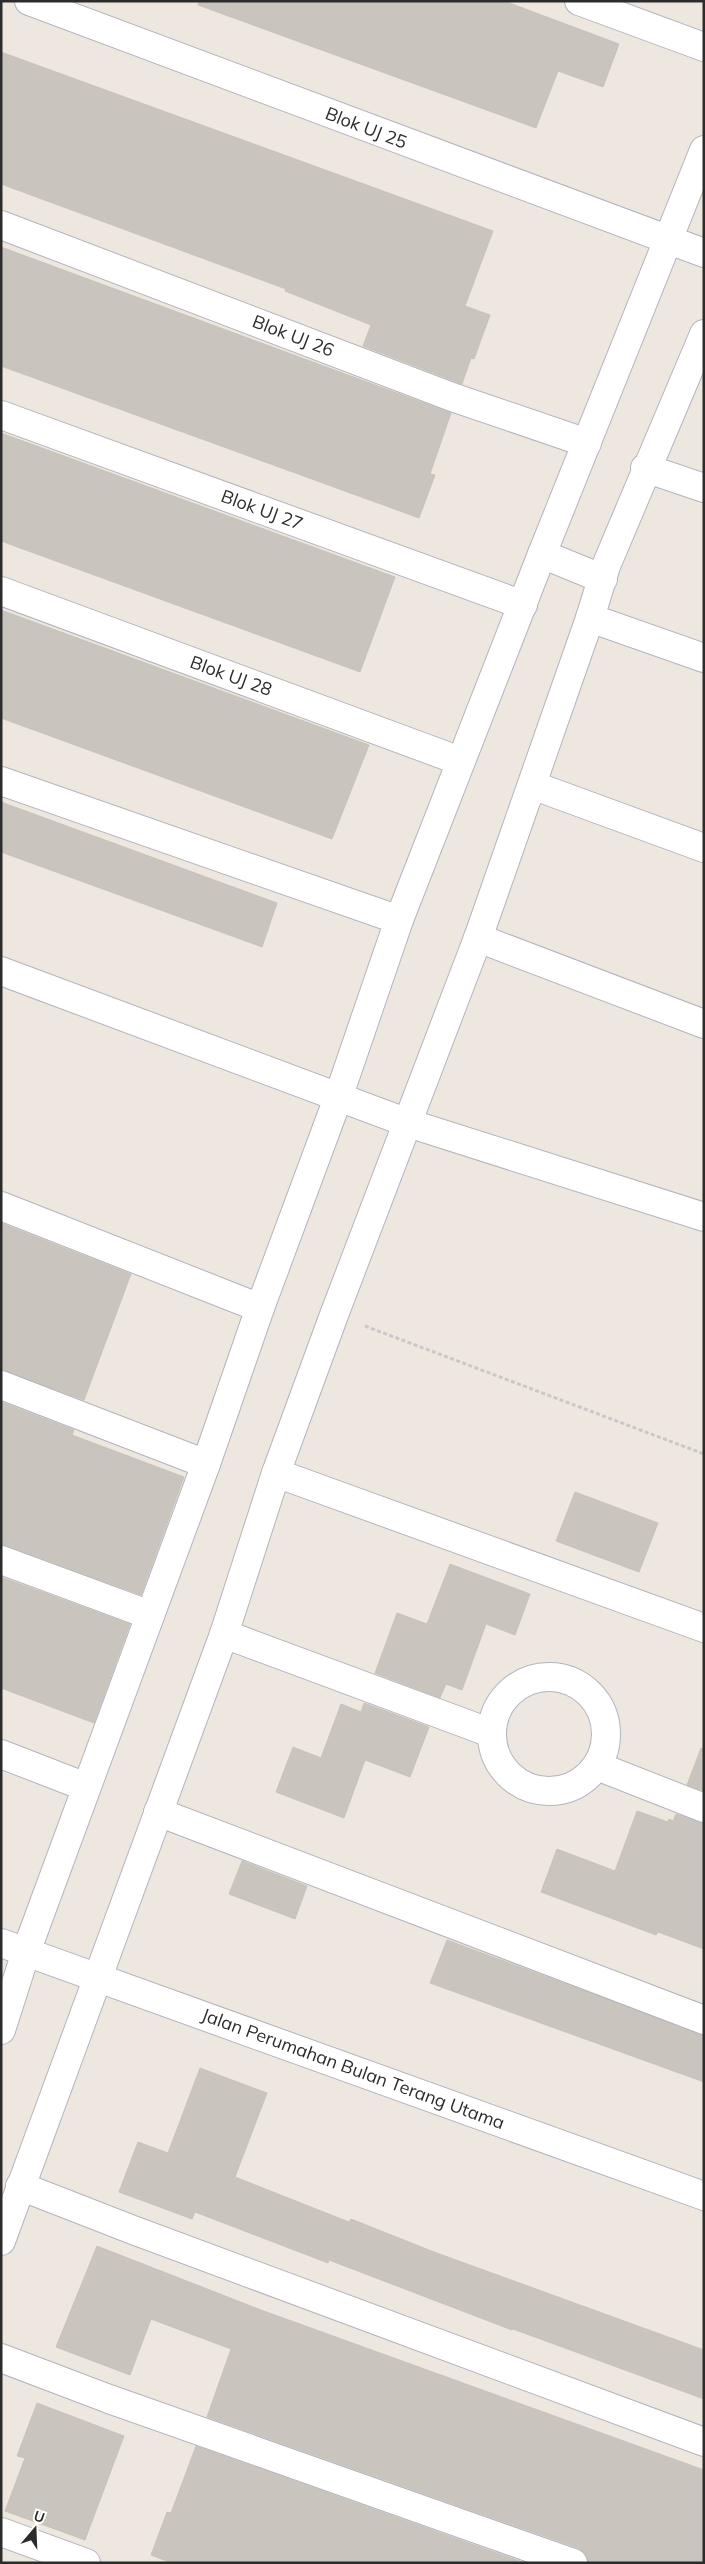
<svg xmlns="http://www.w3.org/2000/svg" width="705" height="2564" viewBox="0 0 705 2564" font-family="Mulish,sans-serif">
<rect width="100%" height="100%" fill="#eee7df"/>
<g fill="#c9c4be" stroke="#c9c3b8">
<polygon points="199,1 504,1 619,44 603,87 558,71 536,128 198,5"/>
<polygon points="1,52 493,231 465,306 490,315 474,359 471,358 462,384 363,346 371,325 285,291 286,289 1,184"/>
<polygon points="1,247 451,413 430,474 435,475 419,518 1,366"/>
<polygon points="1,433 395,577 360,672 1,541"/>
<polygon points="1,610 369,745 332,839 1,718"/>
<polygon points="1,802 277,903 262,947 1,852"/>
<polygon points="1,1223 131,1274 84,1400 1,1370"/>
<polygon points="1,1402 74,1430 72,1435 184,1477 141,1595 1,1545"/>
<polygon points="575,1492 658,1523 639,1572 556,1541"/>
<polygon points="450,1564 530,1594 515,1635 486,1624 462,1690 446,1684 440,1698 375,1673 397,1613 427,1624"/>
<polygon points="1,1577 130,1624 94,1723 1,1688"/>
<polygon points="364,1703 429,1727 410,1777 365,1760 344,1818 276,1792 293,1747 321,1758 341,1704 361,1712"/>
<polygon points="701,1748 704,1749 704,1791 687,1785"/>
<polygon points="637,1811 668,1822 669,1819 673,1821 676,1814 704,1823 704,1949 658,1932 656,1935 541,1892 557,1849 615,1871"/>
<polygon points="242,1861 307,1886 295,1919 229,1894"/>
<polygon points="447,1940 704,2035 704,2082 430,1983"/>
<polygon points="200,2068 267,2093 235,2177 349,2222 351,2219 434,2252 704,2350 704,2399 513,2329 512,2330 329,2260 328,2263 195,2212 192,2219 119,2192 138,2142 168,2153"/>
<polygon points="97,2246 261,2310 704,2470 704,2563 588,2563 585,2553 578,2548 207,2417 231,2349 151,2319 130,2375 56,2347"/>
<polygon points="37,2403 124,2436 85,2540 5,2511 25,2458 17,2456"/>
<polygon points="196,2446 525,2563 172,2563 151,2555 167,2512 171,2513"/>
</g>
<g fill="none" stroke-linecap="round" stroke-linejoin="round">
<defs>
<g id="street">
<polyline points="29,1 704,253"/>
<polyline points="579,1 704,47"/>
<polyline points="1,225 452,397 587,443"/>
<polyline points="1,415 523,605"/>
<polyline points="645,468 704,488"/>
<polyline points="542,554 603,579"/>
<polyline points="1,591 460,761"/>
<polyline points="590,618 704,658"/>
<polyline points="1,781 399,920"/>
<polyline points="532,785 704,848"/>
<polyline points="478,938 704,1024"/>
<polyline points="1,971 408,1123 704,1217"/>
<polyline points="1,1206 260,1308"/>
<polyline points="1,1385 206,1464"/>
<polyline points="276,1473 704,1628"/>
<polyline points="1,1560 150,1615"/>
<polyline points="224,1634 491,1733"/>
<circle cx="549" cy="1734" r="57"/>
<polyline points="1,1754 86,1787"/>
<polyline points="597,1766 704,1808"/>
<polyline points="158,1812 704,2020"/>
<polyline points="1,1943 704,2196"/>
<polyline points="1,2030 26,1952 206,1464 260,1308 338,1098 399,920 542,554 704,150"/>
<polyline points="20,2186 133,2230 704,2442"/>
<polyline points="1,2241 224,1634 276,1473 334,1315 478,938 590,618 606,566 704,334"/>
<polyline points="1,2358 109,2399 573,2563"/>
<polyline points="1,2532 86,2563"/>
</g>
</defs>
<use href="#street" stroke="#b2b5bf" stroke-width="30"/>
<polyline stroke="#c8c8c8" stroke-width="3" stroke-dasharray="4 2.5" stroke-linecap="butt" points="365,1326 704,1454"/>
<use href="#street" stroke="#fff" stroke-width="28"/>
</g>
<g text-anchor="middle" stroke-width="4.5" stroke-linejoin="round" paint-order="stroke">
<g font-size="18" fill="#2c2c2c" stroke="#fff">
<text transform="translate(366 128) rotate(21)" y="6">Blok UJ 25</text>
<text transform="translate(293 336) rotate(21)" y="6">Blok UJ 26</text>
<text transform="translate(262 510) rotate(20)" y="6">Blok UJ 27</text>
<text transform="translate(231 676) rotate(20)" y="6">Blok UJ 28</text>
<text transform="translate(353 2069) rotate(20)" y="6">Jalan Perumahan Bulan Terang Utama</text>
</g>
</g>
<rect width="705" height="2564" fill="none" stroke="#2c2c2c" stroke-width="5"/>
<g transform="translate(35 2529) rotate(19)" stroke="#ffffff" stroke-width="4" paint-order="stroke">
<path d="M0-4L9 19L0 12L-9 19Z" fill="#2c2c2c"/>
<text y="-8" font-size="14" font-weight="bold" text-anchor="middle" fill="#2c2c2c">U</text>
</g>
</svg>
